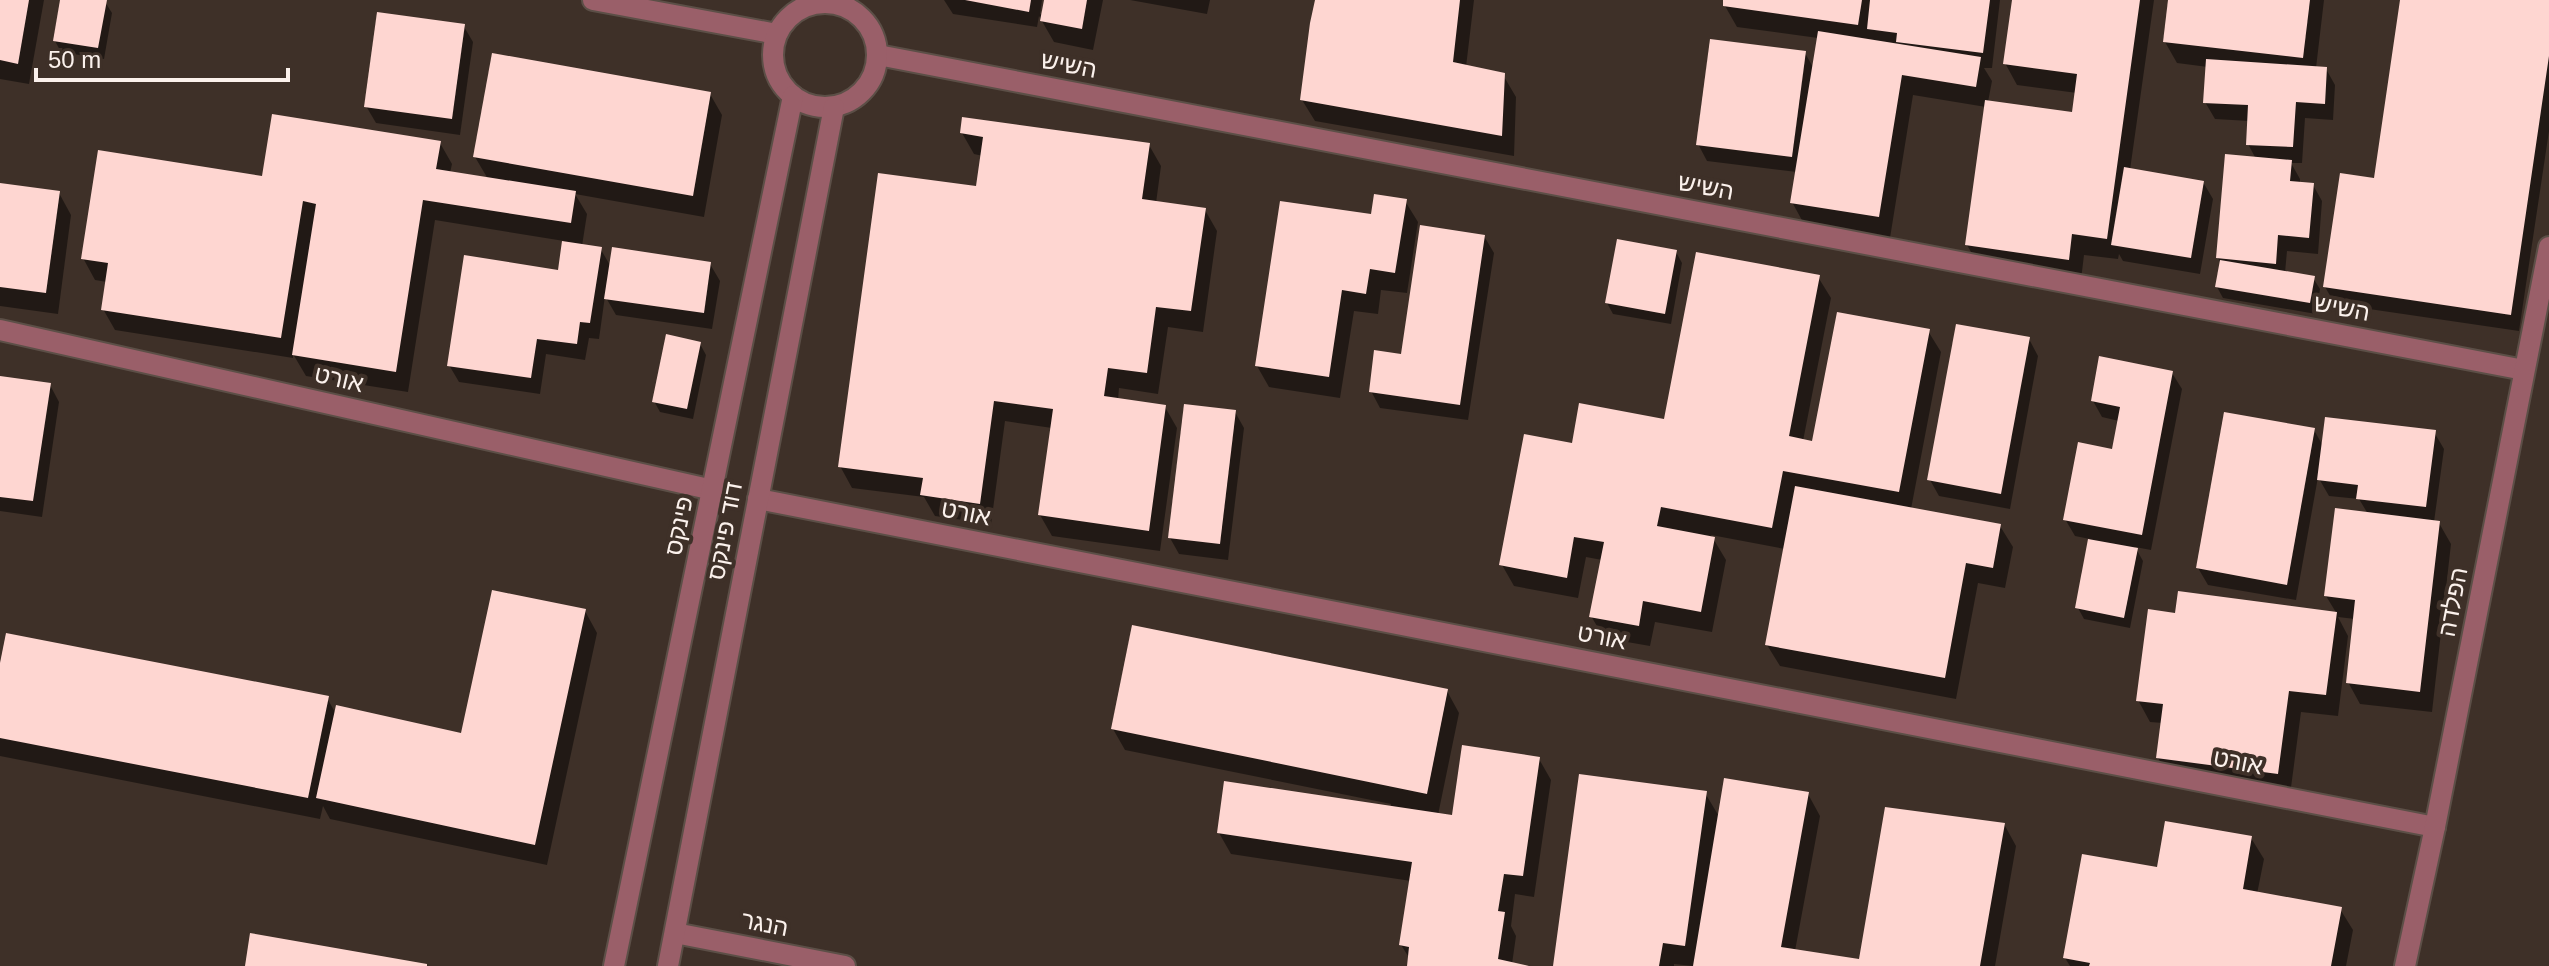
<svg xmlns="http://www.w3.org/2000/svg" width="2549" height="966" viewBox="0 0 2549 966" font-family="Helvetica,Heebo,sans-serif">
<rect width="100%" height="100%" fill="#3e3028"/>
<g fill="#0007">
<polygon points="0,0 44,0 29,84 0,79"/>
<polygon points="62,0 105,2 112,13 104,59 61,52 55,41"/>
<polygon points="944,0 1042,0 1040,14 1043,15 1046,0 1103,0 1093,50 1054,42 1039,16 1037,27 953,14"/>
<polygon points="1130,0 1210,0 1207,14"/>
<polygon points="1318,0 1474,0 1466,67 1503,75 1516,97 1514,156 1315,121 1302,100"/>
<polygon points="1725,0 2000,0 1992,68 1984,68 1992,81 1988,102 2074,114 2077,93 2017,85 2005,63 2014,0 2154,0 2130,170 2203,182 2213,199 2200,274 2123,261 2119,254 2118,259 2084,255 2081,280 1979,266 1967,245 1986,107 1913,95 1890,238 1804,224 1792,202 1797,172 1707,161 1698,144 1805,53 1814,69 1818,38 1737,27 1725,6"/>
<polygon points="2170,0 2324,0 2316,68 2326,69 2335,85 2333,120 2305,118 2302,163 2291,163 2300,179 2300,184 2313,185 2322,201 2318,254 2287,251 2285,273 2313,278 2320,289 2316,314 2223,298 2217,287 2221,264 2218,258 2256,159 2248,144 2249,121 2215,119 2205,102 2208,67 2177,63 2165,42"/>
<polygon points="2402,0 2549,0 2549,131 2519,331 2335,304 2325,287 2375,180"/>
<polygon points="463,25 473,42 460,135 376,123 366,106"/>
<polygon points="710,94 722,115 704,217 575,194 587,214 582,246 600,248 611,267 710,264 720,281 712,329 616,315 605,296 599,339 589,338 585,360 546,354 540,394 459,382 449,365 560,272 564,241 435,220 408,392 306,376 293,354 293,358 115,330 103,309 107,282 95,280 83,258 264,178 440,143 452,164 450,173 488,179 475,157"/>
<polygon points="962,133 1149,145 1161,166 1156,203 1205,210 1217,231 1203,332 1168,327 1158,394 1119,388 1118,400 1165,407 1177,428 1160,551 1052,536 1040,515 1052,428 1005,421 991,524 935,516 924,497 852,488 840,466 978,188 983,156 974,154"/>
<polygon points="0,185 59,193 71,215 58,314 0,306"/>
<polygon points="1405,201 1418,222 1407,293 1381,290 1378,314 1354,311 1340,398 1269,387 1257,366 1372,216"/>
<polygon points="1484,236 1494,253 1468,420 1380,408 1371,391 1402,356"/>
<polygon points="1676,252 1682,263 1671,324 1613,314 1607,303"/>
<polygon points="1818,277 1831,298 1803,441 1814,444 1928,331 1941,352 1911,509 2000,526 2013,547 2005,588 1978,583 1956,699 1780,666 1767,645 1785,549 1711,535 1726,560 1712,632 1655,622 1650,646 1604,638 1591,616 1602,560 1586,557 1578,598 1514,586 1502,565 1573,446 1666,422"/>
<polygon points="2029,339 2038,356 2010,509 1939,496 1930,480"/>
<polygon points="700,344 706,355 693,419 660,412 654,401"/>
<polygon points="2172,373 2182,389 2151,550 2135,547 2143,561 2130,628 2084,619 2078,608 2090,539 2075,536 2065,519 2114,452 2119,421 2102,417 2093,401"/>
<polygon points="0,378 50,385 59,402 42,517 0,511"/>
<polygon points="1235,412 1244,428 1228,560 1179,554 1170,538"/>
<polygon points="2314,430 2323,446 2434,432 2444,449 2434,522 2439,523 2451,544 2432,712 2360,704 2348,682 2355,619 2338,617 2348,636 2338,716 2301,712 2290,795 2171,779 2158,758 2163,723 2150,722 2138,700 2177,616 2179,593 2337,614 2326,596 2368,514 2359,499 2329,496 2318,477 2296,600 2208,585 2198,568"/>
<polygon points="585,611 597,633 547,865 330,819 323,806 320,819 0,756 0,673 327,698 336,714 463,735"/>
<polygon points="1447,691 1459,713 1438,815 1454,817 1539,759 1551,780 1534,897 1515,894 1511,926 1516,936 1512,964 1528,966 1409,966 1410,959 1401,945 1411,881 1231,854 1219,833 1390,808 1391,804 1125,750 1113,729"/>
<polygon points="1705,793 1720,818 1808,794 1820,816 1795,951 1861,961 2004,824 2016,846 1995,966 1693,966 1674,964 1674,966 1555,966"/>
<polygon points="2251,838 2264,859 2257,894 2340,909 2353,930 2346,966 2070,966 2065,958 2159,869"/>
</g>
<g fill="#fed6d1">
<polygon points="0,0 29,0 18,64 0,60"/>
<polygon points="60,0 107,0 98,48 53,41"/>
<polygon points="965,0 1031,0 1029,12"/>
<polygon points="1044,0 1087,0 1082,29 1040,21"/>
<polygon points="1315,0 1460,0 1453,62 1505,73 1502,136 1300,100 1310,23"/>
<polygon points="1723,0 1862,0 1858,25 1723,6"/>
<polygon points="1870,0 1990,0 1983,53 1896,42 1897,33 1867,29"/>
<polygon points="2012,0 2140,0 2107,239 2072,234 2069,260 1965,245 1985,100 2072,112 2077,74 2003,64"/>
<polygon points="2168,0 2310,0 2303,58 2163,42"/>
<polygon points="2400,0 2549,0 2549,56 2511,315 2323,287 2340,173 2374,178"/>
<polygon points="377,12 465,24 452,119 364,107"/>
<polygon points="1818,31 1981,57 1976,87 1902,75 1879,217 1790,203"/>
<polygon points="1710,39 1806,51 1792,157 1696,145"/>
<polygon points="492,53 711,92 693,196 473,157"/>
<polygon points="2206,59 2327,67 2325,104 2296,102 2293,147 2246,145 2248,105 2203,103"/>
<polygon points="272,114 441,141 436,169 576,191 571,223 423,200 396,372 292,355 316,204 303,201 281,338 101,310 108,263 81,259 98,150 262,176"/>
<polygon points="962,117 1150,143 1142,199 1206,208 1191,311 1156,307 1147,373 1108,368 1104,396 1166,405 1149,531 1038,515 1053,409 994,401 980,504 920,495 923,478 838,467 878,173 976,186 983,137 960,133"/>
<polygon points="2225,154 2292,160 2290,181 2314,183 2309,238 2278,235 2276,264 2216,258"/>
<polygon points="2124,167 2204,181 2191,258 2111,245"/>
<polygon points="0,183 60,191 46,293 0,287"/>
<polygon points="1374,194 1407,199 1395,273 1370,269 1366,294 1342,290 1329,377 1255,366 1280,201 1371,214"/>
<polygon points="1420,225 1485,235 1460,405 1369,392 1374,350 1401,354"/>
<polygon points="1617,239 1677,250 1665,314 1605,303"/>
<polygon points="562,241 602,247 590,323 580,322 577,344 537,339 531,378 447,366 464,255 558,270"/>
<polygon points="612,247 711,262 704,313 604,299"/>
<polygon points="1696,252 1820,275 1789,436 1812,441 1837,312 1930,329 1899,492 1783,471 1772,528 1661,507 1657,526 1715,537 1701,612 1643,601 1639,626 1589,617 1604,542 1574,537 1567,578 1499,565 1524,434 1572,443 1579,403 1664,419"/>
<polygon points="2220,260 2315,276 2310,303 2215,287"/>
<polygon points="1956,324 2030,337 2001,494 1927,480"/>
<polygon points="666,334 701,342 687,409 652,402"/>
<polygon points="2099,356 2173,371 2142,535 2063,520 2078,442 2112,449 2120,407 2091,401"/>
<polygon points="0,376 51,383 33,501 0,497"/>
<polygon points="1184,404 1236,410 1220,544 1168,538"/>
<polygon points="2224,412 2315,428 2287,585 2196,568"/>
<polygon points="2325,417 2436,430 2426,507 2356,499 2358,485 2317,480"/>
<polygon points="1795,486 2001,524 1993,568 1966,563 1945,678 1765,645"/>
<polygon points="2335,508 2440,521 2420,692 2346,683 2355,600 2324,596"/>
<polygon points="2088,539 2138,548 2124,618 2075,608"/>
<polygon points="492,590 586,609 535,845 316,798 336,705 461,733"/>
<polygon points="2178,591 2337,612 2326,695 2289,691 2278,774 2156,758 2163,704 2136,701 2148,609 2175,613"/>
<polygon points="1132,625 1448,689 1427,794 1111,729"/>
<polygon points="6,633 329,696 308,798 0,738 0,663"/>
<polygon points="1462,745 1540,757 1523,876 1504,874 1498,911 1505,912 1498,959 1529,966 1407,966 1409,947 1399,945 1412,862 1217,833 1224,781 1452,815"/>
<polygon points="1579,774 1707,791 1685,946 1663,943 1659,966 1553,966"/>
<polygon points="1724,778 1809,792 1781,947 1859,959 1885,807 2005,823 1980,966 1693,966"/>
<polygon points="2165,821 2252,836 2243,889 2342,907 2331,966 2089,966 2090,963 2063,958 2082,854 2157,867"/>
<polygon points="250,933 427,964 427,966 245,966"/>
</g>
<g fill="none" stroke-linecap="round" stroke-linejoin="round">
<defs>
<g id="minor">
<polyline points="593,0 777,34"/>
<polyline points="878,55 2524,370"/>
<polyline points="0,330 713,490"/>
<polyline points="758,499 2435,827"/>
<polyline points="675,933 845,966"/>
<polyline points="2405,966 2435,827 2549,247"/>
</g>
<g id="tertiary">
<circle cx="825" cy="55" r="52"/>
<polyline points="614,966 793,96"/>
<polyline points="668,966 834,107"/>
</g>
</defs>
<use href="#minor" stroke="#5c4f47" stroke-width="24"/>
<use href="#tertiary" stroke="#5c4f47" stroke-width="24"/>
<use href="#minor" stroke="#9a5f69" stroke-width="20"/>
<use href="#tertiary" stroke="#9a5f69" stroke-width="20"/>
</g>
<g text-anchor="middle" stroke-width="8" stroke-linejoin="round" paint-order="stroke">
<g font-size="24" fill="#fbf1ec" stroke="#3e3028">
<text transform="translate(1069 65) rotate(11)" y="8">השיש</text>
<text transform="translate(1706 187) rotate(11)" y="8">השיש</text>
<text transform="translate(2342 308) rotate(11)" y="8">השיש</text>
<text transform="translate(339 379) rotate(13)" y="8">אורט</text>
<text transform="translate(966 513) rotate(11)" y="8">אורט</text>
<text transform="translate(679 526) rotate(-78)" y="8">פינקס</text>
<text transform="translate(725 531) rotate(-79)" y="8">דוד פינקס</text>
<text transform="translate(2453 602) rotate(-79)" y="8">הפלדה</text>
<text transform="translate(1602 637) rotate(11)" y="8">אורט</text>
<text transform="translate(2238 762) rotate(11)" y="8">אורט</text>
<text transform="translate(765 924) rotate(11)" y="8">הנגר</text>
</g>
</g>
<path d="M36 68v12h252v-12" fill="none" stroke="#fbf1ec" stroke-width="4"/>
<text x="48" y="68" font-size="24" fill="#fbf1ec" stroke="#3e3028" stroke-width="6" paint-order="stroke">50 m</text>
</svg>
